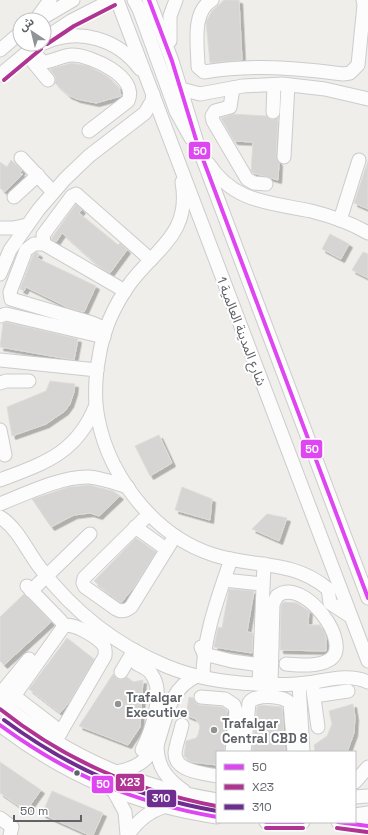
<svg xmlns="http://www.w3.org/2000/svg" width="368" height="835" viewBox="0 0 368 835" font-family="'Space Grotesk','Noto Sans Arabic',sans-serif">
<defs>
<filter id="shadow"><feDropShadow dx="3.5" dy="3.5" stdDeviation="0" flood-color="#0004"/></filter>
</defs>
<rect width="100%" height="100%" fill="#efeeea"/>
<g fill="#d6d5d3" stroke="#deddd9" filter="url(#shadow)">
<polygon points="224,0 239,0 242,60 210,63 206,22 212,11"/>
<polygon points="72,63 88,66 107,76 119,88 121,96 96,103 77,99 68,95 55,83 56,78 50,69"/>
<polygon points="233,114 266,116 272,120 278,118 276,157 279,163 278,180 253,173 251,171 253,142 234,141 221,118"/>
<polygon points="11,160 22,170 20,173 23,174 5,192 0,188 0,162 7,167"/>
<polygon points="368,161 368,209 354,203"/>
<polygon points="76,204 82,210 79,213 118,245 120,243 127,250 110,273 100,267 62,233 56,242 51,239"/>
<polygon points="330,234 349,244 341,259 322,249"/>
<polygon points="36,252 39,254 37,258 96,286 84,312 71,309 26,287 24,291 20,289 33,255"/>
<polygon points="363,252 368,254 368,278 352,270"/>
<polygon points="6,322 78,339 74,360 0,347 3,323"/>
<polygon points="50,381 75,384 74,392 70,404 65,411 46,424 12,436 7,407 46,391"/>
<polygon points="159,435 172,463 150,476 135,446"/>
<polygon points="89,485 113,491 120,496 99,516 90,513 74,515 51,527 32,499 69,487"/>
<polygon points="182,487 212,499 210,520 175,510"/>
<polygon points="267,514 287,518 279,541 252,529"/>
<polygon points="136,538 156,552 134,587 121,603 94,581"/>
<polygon points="229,589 254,591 247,632 253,633 252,653 214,647 218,627 222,628"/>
<polygon points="24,594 51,622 4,665 0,661 0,617"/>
<polygon points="283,602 297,603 309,611 308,625 320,625 324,632 326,637 326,651 280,650 281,606"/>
<polygon points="67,638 94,659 70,701 60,713 29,689"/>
<polygon points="113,674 117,679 121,680 127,677 133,682 143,680 140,727 128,745 79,726"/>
<polygon points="189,697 193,698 196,703 200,705 222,707 227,710 224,752 217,752 217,765 191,762 184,756 186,741 196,738 198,735 200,726 196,719 186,715"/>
<polygon points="353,704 355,717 354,733 347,752 315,752 314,745 327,736 332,724 329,711"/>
<polygon points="261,705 282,707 285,752 252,752 257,707"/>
<polygon points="0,762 41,790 26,811 0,793"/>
<polygon points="52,791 103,813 93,835 89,835 42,814"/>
</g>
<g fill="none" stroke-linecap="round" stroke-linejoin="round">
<defs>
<g id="minor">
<polyline points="117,0 368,661"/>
<polyline points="134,0 139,9 176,111 191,138"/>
<polyline points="149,0 172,61 198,146 368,598"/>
<path d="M212 0C191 12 198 47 198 67L204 72C253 64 295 68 343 74L350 73 358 65 364 5 363 0"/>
<polyline points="37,18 50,0"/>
<polyline points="39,20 73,0"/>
<polyline points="47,37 71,21 112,0"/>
<polyline points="170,41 170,16 176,0"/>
<path d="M44 43C79 27 118 39 140 69"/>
<path d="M30 49 43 62C53 62 62 55 72 55 91 55 139 77 128 101L89 131"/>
<polyline points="0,50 20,33"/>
<polyline points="29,57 48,80"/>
<polyline points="0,75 36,45"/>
<polyline points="233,88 230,107 215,111 212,116 213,121 247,179 254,183 266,184"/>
<polyline points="181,89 200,94 243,86 282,84 325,89 368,99"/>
<polyline points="273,112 274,85"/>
<polyline points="284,157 288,85"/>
<polyline points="21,158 53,192"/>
<path d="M208 163C234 203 269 202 311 211 331 216 351 223 368 233"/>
<path d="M182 182C191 233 157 248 131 282 115 304 103 330 99 357 96 372 95 389 96 405 103 469 151 535 214 555 255 568 292 559 328 589L330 603 350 616"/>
<polyline points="14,197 38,175"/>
<polyline points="340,220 359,160"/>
<polyline points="0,228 13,228 27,225"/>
<polyline points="44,244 43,235 72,196 76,194 151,260"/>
<polyline points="0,274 10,250 39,209 65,179 89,156 145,113 152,101 153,94"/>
<polyline points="0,316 6,314 104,337"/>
<polyline points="106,329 92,323 11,299 10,292 26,250 34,244 44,244 125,291"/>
<polyline points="0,360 97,370"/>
<polyline points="0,383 6,381 29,381"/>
<polyline points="0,430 5,455"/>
<path d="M0 480C45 463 77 453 96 405"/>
<path d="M0 504C25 494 62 476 89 477 102 478 115 483 128 487"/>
<path d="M149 514 84 578 83 583 85 587 116 609C121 612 126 611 131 607L175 536"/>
<path d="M0 517C18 528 28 553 41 569 74 612 116 645 166 666 207 683 253 686 297 684 320 683 346 672 368 682"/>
<polyline points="135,527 166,549"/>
<polyline points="224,580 262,584"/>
<polyline points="27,586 61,621"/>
<polyline points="31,591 90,534"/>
<polyline points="201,647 204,654 232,661 260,665"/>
<path d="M137 664C143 667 149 669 152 675 165 693 151 732 142 750"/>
<polyline points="121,672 134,650"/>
<path d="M203 677C203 636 218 598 231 559"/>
<polyline points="312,683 318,727"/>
<polyline points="259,684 264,564"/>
<polyline points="299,684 303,752"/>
<path d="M271 685 273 604 277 596C304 575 355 646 329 660 318 667 299 665 286 664"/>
<polyline points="0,694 29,659"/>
<polyline points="14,696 61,732"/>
<polyline points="314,696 348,691"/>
<polyline points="201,697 225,699 234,705 236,711 232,752"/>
<path d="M0 701C62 754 137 787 217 800"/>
<path d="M7 706 64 626C73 622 99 638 104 646 106 650 105 652 105 656L55 742"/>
<path d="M0 725C66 776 135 805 217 817"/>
<path d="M182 725C180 734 176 744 175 753 175 772 204 773 217 776"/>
<path d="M157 745C157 767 167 779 184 791"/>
<path d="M244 752 249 703C254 694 283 695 290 703L294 752"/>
<path d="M116 772C135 769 147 761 157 745 166 719 169 688 197 676"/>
<polyline points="355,782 368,767"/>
<polyline points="113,790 125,812 127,835"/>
<polyline points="355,797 368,796"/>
<polyline points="355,815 368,813"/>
<polyline points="0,818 12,827 10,835"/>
<polyline points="266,822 303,822"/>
<polyline points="338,822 368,826"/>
<path d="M128 835C137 821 148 812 163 807"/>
</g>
</defs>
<use href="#minor" stroke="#cbcccc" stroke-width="15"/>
<use href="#minor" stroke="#fdfcfc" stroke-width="13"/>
<defs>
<g id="bus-1">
<polyline points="149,0 172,61 198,146 368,598"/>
<path d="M0 725C70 776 132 802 217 817"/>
<polyline points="266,822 303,822"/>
<polyline points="338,822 368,826"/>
</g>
<g id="bus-2">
<polyline points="47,44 74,26 115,5"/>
<polyline points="4,80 41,49"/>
<path d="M0 709C66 761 134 790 216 806"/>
<polyline points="266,828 303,828"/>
<polyline points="337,828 367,832"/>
</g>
<path id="bus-3" d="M4 720C72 770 133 796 217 811"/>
</defs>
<use href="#bus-1" stroke="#fff" stroke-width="7"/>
<use href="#bus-2" stroke="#fff" stroke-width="7"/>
<use href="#bus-3" stroke="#fff" stroke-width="7"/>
<use href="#bus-1" stroke="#de46f2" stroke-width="4"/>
<use href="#bus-2" stroke="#b03593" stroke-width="4"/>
<use href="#bus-3" stroke="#6e2e90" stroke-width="4"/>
</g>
<g fill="#919496" stroke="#fff" stroke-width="1.5">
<circle cx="118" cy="704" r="4"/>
<circle cx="214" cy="730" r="4"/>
</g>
<circle fill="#5f6368" stroke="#fff" stroke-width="1.5" cx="77" cy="773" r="3.5"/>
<g text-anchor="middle" stroke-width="4" stroke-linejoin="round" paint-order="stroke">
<g font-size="13" fill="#5f6368" stroke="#fff">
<text transform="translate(242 331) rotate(69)" y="5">شارع المدينة العالمية 1</text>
</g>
<g font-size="13" font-weight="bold" fill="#5f6368" stroke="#fff" text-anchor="start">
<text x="126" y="702">Trafalgar<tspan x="126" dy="15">Executive</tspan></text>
<text x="222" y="728">Trafalgar<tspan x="222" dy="15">Central CBD 8</tspan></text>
</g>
</g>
<g stroke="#fff" stroke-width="1.5">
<rect x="188" y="141" width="23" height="19" rx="4" fill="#de46f2"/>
<rect x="300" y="439" width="23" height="20" rx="4" fill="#de46f2"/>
<rect x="115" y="773" width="30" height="19" rx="4" fill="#b03593"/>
<rect x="91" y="775" width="23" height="19" rx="4" fill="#de46f2"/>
<rect x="146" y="789" width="31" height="19" rx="4" fill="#6e2e90"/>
</g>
<g font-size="11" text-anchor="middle" font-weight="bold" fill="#fff">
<text x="200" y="155">50</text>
<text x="312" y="453">50</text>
<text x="130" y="786">X23</text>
<text x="103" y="788">50</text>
<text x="161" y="802">310</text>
</g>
<rect x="216" y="751" width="140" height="72" fill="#ffffff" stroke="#bfc1c3"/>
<rect x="224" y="764" width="20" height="6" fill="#de46f2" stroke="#bfc1c3"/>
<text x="252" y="771" font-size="12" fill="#5f6368">50</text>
<rect x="224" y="784" width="20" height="6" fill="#b03593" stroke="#bfc1c3"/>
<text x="252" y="791" font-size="12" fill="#5f6368">X23</text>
<rect x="224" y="804" width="20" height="6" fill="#6e2e90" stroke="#bfc1c3"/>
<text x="252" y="811" font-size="12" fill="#5f6368">310</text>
<g transform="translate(32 32) rotate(325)"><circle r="19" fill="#ffffff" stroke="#bfc1c3"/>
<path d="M0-3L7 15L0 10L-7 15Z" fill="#919496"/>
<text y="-6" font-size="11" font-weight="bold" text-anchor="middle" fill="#5f6368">ش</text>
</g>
<path d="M14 815v6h67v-6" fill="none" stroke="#5f6368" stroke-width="2"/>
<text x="20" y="815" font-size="12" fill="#5f6368" stroke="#ffffff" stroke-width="3" paint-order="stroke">50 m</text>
</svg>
